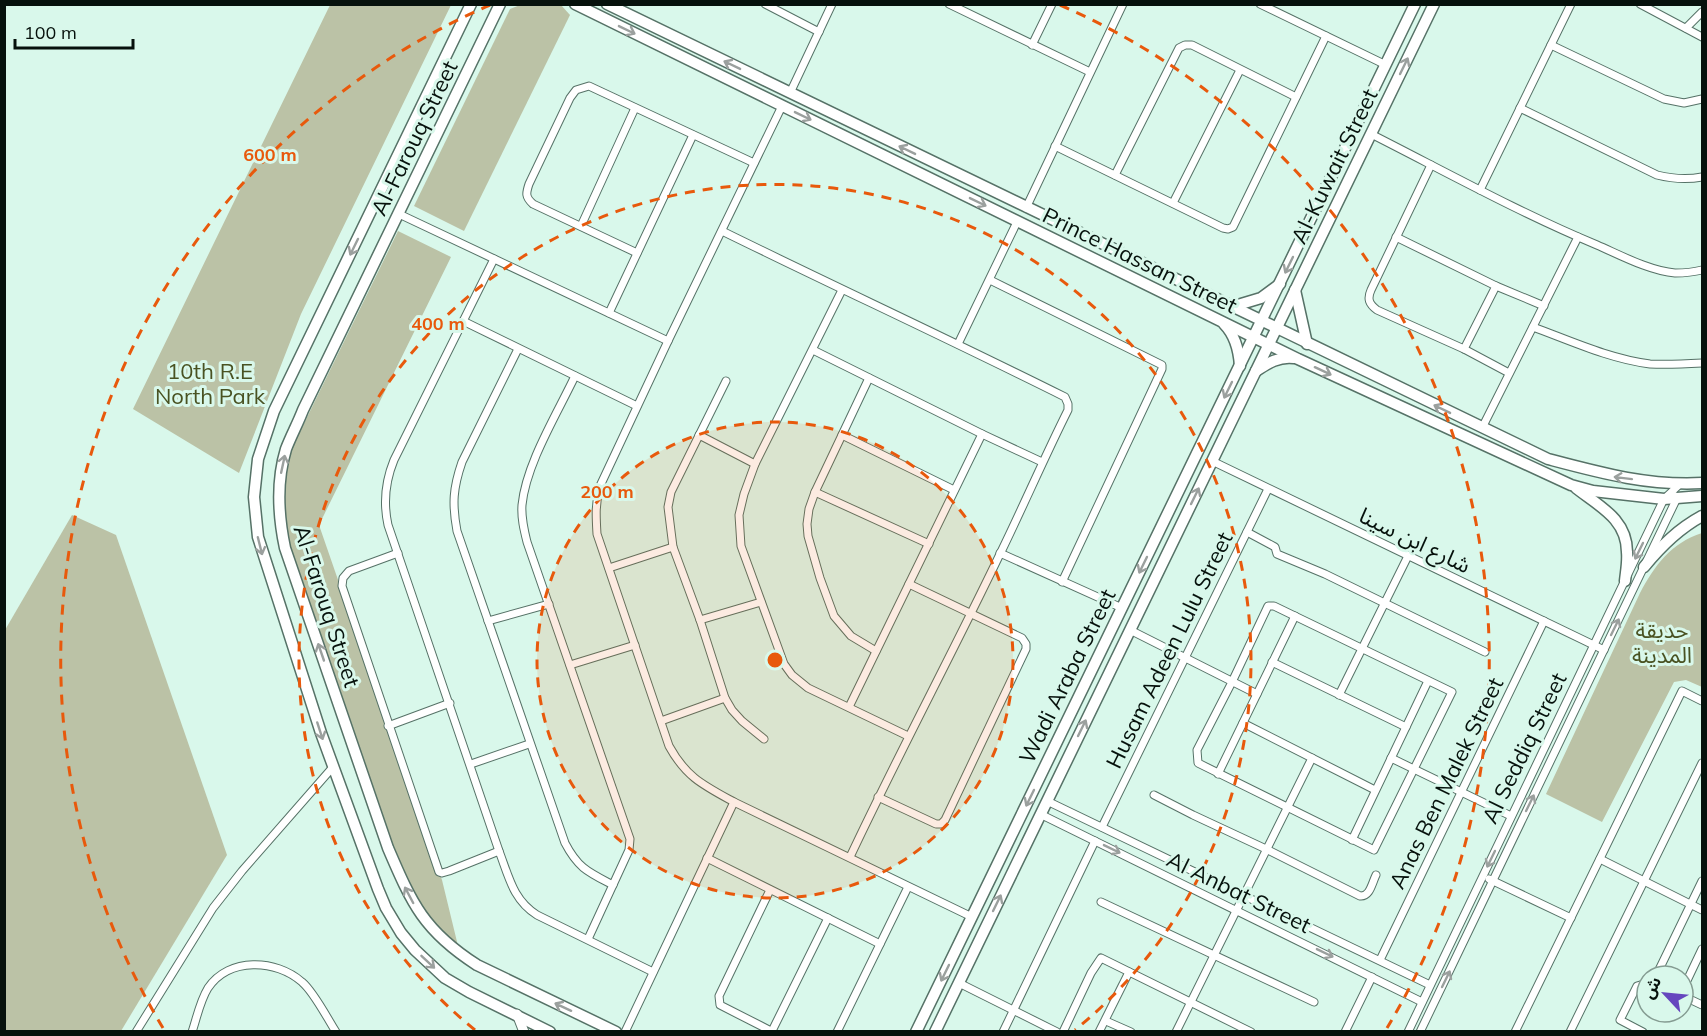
<svg xmlns="http://www.w3.org/2000/svg" width="1707" height="1036" viewBox="0 0 1707 1036" font-family="Mulish,'Noto Sans Arabic',sans-serif">
<rect width="100%" height="100%" fill="#d9f8eb"/>
<g fill="#bbc2a6">
<polygon points="330,5 451,5 301,314 239,473 133,409"/>
<polygon points="520,5 561,5 570,15 464,231 414,206 510,9"/>
<polygon points="398,231 451,257 319,525 442,880 459,950 408,893 280,524 288,460 292,448"/>
<polygon points="72,515 116,535 227,855 121,1031 5,1031 5,630"/>
<path d="M1702 533V687L1686 680 1674 682 1602 822 1546 794 1640 593C1655 565 1671 543 1702 533Z"/>
</g>
<g fill="none" stroke-linecap="round" stroke-linejoin="round">
<defs>
<g id="minor">
<polyline points="765,4 819,32"/>
<polyline points="949,4 1090,72"/>
<polyline points="1260,4 1386,65"/>
<polyline points="1640,4 1702,37"/>
<polyline points="1686,28 1702,12"/>
<polyline points="1032,45 1052,4"/>
<polyline points="1551,45 1664,99 1684,103 1702,99"/>
<polyline points="790,93 832,4"/>
<path d="M782 106 668 341 600 486C595 503 596 517 597 534L669 746C686 777 703 785 734 802L972 917"/>
<path d="M1520 108 1657 175C1673 179 1686 180 1702 177"/>
<path d="M1371 134C1446 172 1520 213 1597 245 1620 255 1650 271 1675 273 1684 273 1694 272 1702 270"/>
<polyline points="1055,146 1223,228 1228,229 1233,227 1326,36"/>
<path d="M1431 165 1371 290C1367 299 1369 304 1377 310L1464 349 1509 373"/>
<polyline points="1115,175 1179,48 1185,45 1192,45 1296,97"/>
<polyline points="1480,190 1571,4"/>
<polyline points="1173,203 1240,70"/>
<polyline points="1026,208 1123,4"/>
<polyline points="399,214 668,341"/>
<polyline points="581,226 635,108"/>
<path d="M722 231C836 287 951 340 1065 397L1068 404V410C1044 458 1023 507 1000 554 951 656 898 755 850 857"/>
<polyline points="1396,237 1496,286 1464,349"/>
<path d="M637 253 533 204C525 197 526 193 529 184L570 98 576 90 589 86 754 163"/>
<path d="M494 259 394 460C385 482 383 502 388 525L499 851C509 877 513 900 537 915L653 972"/>
<polyline points="990,280 1162,365 1162,369 1062,582"/>
<polyline points="1496,286 1544,306"/>
<polyline points="842,290 755,464 744,494 739,515 741,546 784,664 792,675 808,688 908,736"/>
<polyline points="609,313 693,135"/>
<polyline points="463,321 637,406"/>
<path d="M1533 327C1571 341 1610 359 1650 364 1668 365 1685 364 1702 363"/>
<polyline points="958,344 1017,222"/>
<path d="M518 349 462 462C453 488 452 504 457 531L565 843C578 868 588 872 613 885"/>
<polyline points="813,350 982,434 1042,462"/>
<path d="M575 376C557 414 526 464 522 505 521 518 524 530 527 542L630 839 629 850 588 939"/>
<polyline points="869,378 815,492 809,509 807,524 808,536 820,578 834,616 851,636 876,651"/>
<polyline points="726,381 671,492 668,507 673,547 700,620 725,698 732,710 742,721 764,739"/>
<polyline points="1482,428 1578,237"/>
<polyline points="699,435 755,464"/>
<polyline points="842,435 954,490"/>
<polyline points="1212,461 1604,650"/>
<polyline points="815,492 929,544"/>
<polyline points="1247,532 1275,547 1277,554 1325,574 1485,652"/>
<polyline points="398,553 349,571 343,578 342,586 439,872 442,873 449,871 499,851"/>
<polyline points="1000,553 1122,608"/>
<polyline points="609,568 673,547"/>
<polygon points="1268,606 1274,606 1452,692 1374,850 1198,763 1197,750 1232,682"/>
<polyline points="700,620 761,602"/>
<polyline points="488,621 549,604"/>
<polyline points="1130,630 1257,694"/>
<polyline points="1272,662 1406,727"/>
<polyline points="570,665 635,645"/>
<polyline points="1339,695 1408,556"/>
<polyline points="849,707 982,434"/>
<polyline points="661,721 725,698"/>
<polyline points="1243,723 1375,790"/>
<polyline points="388,726 450,703"/>
<polyline points="1391,758 1511,816"/>
<polyline points="471,764 529,744"/>
<polyline points="1218,774 1295,616"/>
<path d="M1154 795 1193 815 1266 849 1360 896C1370 897 1372 883 1376 875"/>
<polyline points="878,797 936,824 941,824 945,820 1026,649 1026,644 1022,638 909,584"/>
<polyline points="1047,801 1430,985"/>
<polyline points="1040,814 1422,1002"/>
<polyline points="1102,827 1268,489"/>
<polyline points="1352,840 1428,681"/>
<polyline points="707,858 880,944"/>
<polyline points="1600,859 1702,910"/>
<polyline points="1489,879 1571,918"/>
<polyline points="770,890 719,996 720,1005 773,1032"/>
<polyline points="1101,902 1314,1002"/>
<polyline points="1380,960 1544,621"/>
<polyline points="1656,976 1702,881"/>
<polyline points="959,983 1057,1032"/>
<polyline points="1683,989 1702,949"/>
<polyline points="1683,996 1702,1005"/>
<polyline points="1106,1021 1131,1032"/>
<polyline points="772,1031 828,918"/>
<polyline points="136,1032 213,908 242,871 333,767"/>
<path d="M192 1032C197 1017 200 1001 208 988 229 957 276 959 302 982 314 992 327 1018 336 1032"/>
<polyline points="625,1032 734,802"/>
<polyline points="837,1032 908,887"/>
<polyline points="1003,1032 1095,841"/>
<polyline points="1063,1032 1091,973 1101,958 1251,1032"/>
<polyline points="1099,1032 1129,972"/>
<polyline points="1176,1032 1312,758"/>
<polyline points="1345,1032 1372,977"/>
<polyline points="1408,1032 1664,499 1680,484"/>
<polyline points="1420,1032 1677,498 1675,496"/>
<polyline points="1515,1032 1682,691 1702,701"/>
<polyline points="1570,1032 1702,763"/>
<polyline points="1643,1032 1620,1020 1637,986 1647,983"/>
</g>
<polyline id="tertiary" points="517,1014 524,1032"/>
<g id="secondary">
<polyline points="916,1032 1415,4"/>
<polyline points="935,1032 1434,4"/>
</g>
<g id="primary">
<polyline points="471,4 274,411 258,459 254,497 258,537 321,733 378,889 386,908 401,933 415,950 445,978 469,992 550,1032"/>
<path d="M500 4 303 410C298 423 291 436 286 449 276 482 278 515 285 548L388 848C412 904 424 931 477 965L616 1032"/>
<polyline points="575,4 1298,359 1571,485 1593,491 1664,499 1702,496"/>
<path d="M607 4 1548 459C1601 473 1648 486 1702 483"/>
<polyline points="1295,290 1307,344"/>
<polyline points="1231,307 1261,298 1280,284"/>
<path d="M1224 324C1235 335 1239 351 1240 366"/>
<path d="M1256 371C1268 363 1279 356 1294 358"/>
<path d="M1576 488C1599 506 1627 519 1627 552 1628 562 1626 571 1625 581"/>
<path d="M1644 567C1661 546 1678 529 1702 516"/>
</g>
</defs>
<use href="#minor" stroke="#567267" stroke-width="9"/>
<use href="#tertiary" stroke="#567267" stroke-width="11"/>
<use href="#secondary" stroke="#567267" stroke-width="13"/>
<use href="#primary" stroke="#567267" stroke-width="13"/>
<use href="#minor" stroke="#fff" stroke-width="7"/>
<use href="#tertiary" stroke="#fff" stroke-width="9"/>
<use href="#secondary" stroke="#fff" stroke-width="10"/>
<use href="#primary" stroke="#fff" stroke-width="10"/>
</g>
<defs><path id="oneway-shaft" d="M-6 0H5M1.5-3L5.5 0L1.5 3" fill="none" stroke-width="1.6" stroke-linecap="round" stroke-linejoin="round" transform="scale(1.5)"/></defs>
<g stroke="#9ba09e">
<use href="#oneway-shaft" transform="translate(627 30) rotate(26)"/>
<use href="#oneway-shaft" transform="translate(732 65) rotate(-154)"/>
<use href="#oneway-shaft" transform="translate(1404 66) rotate(-64)"/>
<use href="#oneway-shaft" transform="translate(803 116) rotate(26)"/>
<use href="#oneway-shaft" transform="translate(907 150) rotate(-154)"/>
<use href="#oneway-shaft" transform="translate(978 202) rotate(26)"/>
<use href="#oneway-shaft" transform="translate(354 247) rotate(116)"/>
<use href="#oneway-shaft" transform="translate(1289 265) rotate(116)"/>
<use href="#oneway-shaft" transform="translate(1323 371) rotate(25)"/>
<use href="#oneway-shaft" transform="translate(1228 390) rotate(116)"/>
<use href="#oneway-shaft" transform="translate(1442 409) rotate(-154)"/>
<use href="#oneway-shaft" transform="translate(283 464) rotate(-78)"/>
<use href="#oneway-shaft" transform="translate(1623 478) rotate(-173)"/>
<use href="#oneway-shaft" transform="translate(1195 496) rotate(-64)"/>
<use href="#oneway-shaft" transform="translate(260 546) rotate(76)"/>
<use href="#oneway-shaft" transform="translate(1639 551) rotate(116)"/>
<use href="#oneway-shaft" transform="translate(1143 565) rotate(116)"/>
<use href="#oneway-shaft" transform="translate(1615 627) rotate(-64)"/>
<use href="#oneway-shaft" transform="translate(321 652) rotate(-109)"/>
<use href="#oneway-shaft" transform="translate(1082 728) rotate(-64)"/>
<use href="#oneway-shaft" transform="translate(320 731) rotate(72)"/>
<use href="#oneway-shaft" transform="translate(1030 798) rotate(116)"/>
<use href="#oneway-shaft" transform="translate(1530 803) rotate(-64)"/>
<use href="#oneway-shaft" transform="translate(1112 849) rotate(26)"/>
<use href="#oneway-shaft" transform="translate(1491 859) rotate(116)"/>
<use href="#oneway-shaft" transform="translate(409 895) rotate(-118)"/>
<use href="#oneway-shaft" transform="translate(997 903) rotate(-64)"/>
<use href="#oneway-shaft" transform="translate(1325 953) rotate(26)"/>
<use href="#oneway-shaft" transform="translate(428 962) rotate(43)"/>
<use href="#oneway-shaft" transform="translate(945 973) rotate(116)"/>
<use href="#oneway-shaft" transform="translate(1446 979) rotate(-64)"/>
<use href="#oneway-shaft" transform="translate(563 1007) rotate(-155)"/>
</g>
<circle cx="775" cy="660" r="238" fill="#e8590c" fill-opacity=".12"/>
<g fill="none" stroke="#e8590c" stroke-width="3" stroke-dasharray="10 8">
<circle cx="775" cy="660" r="238"/>
<path d="M475 1030A476 476 0 1 1 1075 1030"/>
<path d="M163 1028A714 714 0 0 1 490 5M1060 5A714 714 0 0 1 1387 1028"/>
</g>
<g text-anchor="middle" stroke-width="6" stroke-linejoin="round" paint-order="stroke">
<g font-size="22" fill="#06110c" stroke="#d9f8eb">
<text transform="translate(414 138) rotate(-64)" y="8">Al-Farouq Street</text>
<text transform="translate(1334 166) rotate(-64)" y="8">Al-Kuwait Street</text>
<text transform="translate(1140 260) rotate(26)" y="8">Prince Hassan Street</text>
<text transform="translate(1415 540) rotate(26)" y="8">شارع ابن سينا</text>
<text transform="translate(327 606) rotate(72)" y="8">Al-Farouq Street</text>
<text transform="translate(1169 650) rotate(-64)" y="8">Husam Adeen Lulu Street</text>
<text transform="translate(1067 676) rotate(-64)" y="8">Wadi Araba Street</text>
<text transform="translate(1524 748) rotate(-64)" y="8">Al Seddiq Street</text>
<text transform="translate(1446 783) rotate(-64)" y="8">Anas Ben Malek Street</text>
<text transform="translate(1239 892) rotate(26)" y="8">Al Anbat Street</text>
</g>
<g font-size="22" fill="#495222" stroke="#d9f8eb">
<text x="210" y="379">10th R.E<tspan x="210" dy="25">North Park</tspan></text>
<text x="1662" y="638">حديقة<tspan x="1662" dy="25">المدينة</tspan></text>
</g>
</g>
<circle cx="775" cy="660" r="9" fill="#e8590c" stroke="#d9f8eb" stroke-width="3"/>
<g font-size="18" text-anchor="middle" font-weight="bold" fill="#e8590c" stroke="#d9f8eb" stroke-width="6" stroke-linejoin="round" paint-order="stroke">
<text x="270" y="161">600 m</text>
<text x="438" y="330">400 m</text>
<text x="607" y="498">200 m</text>
</g>
<rect width="1707" height="1036" fill="none" stroke="#06110c" stroke-width="12"/>
<g transform="translate(1665 994) rotate(296)"><circle r="28" fill="#d9f8eb" stroke="#859c92" stroke-width="1.5"/>
<path d="M0-4.5L10 22L0 15L-10 22Z" fill="#6646be"/>
<text y="-9" font-size="16" font-weight="bold" text-anchor="middle" fill="#06110c">ش</text>
</g>
<path d="M15 39v9h118v-9" fill="none" stroke="#06110c" stroke-width="3"/>
<text x="24" y="39" font-size="18" fill="#06110c" stroke="#d9f8eb" stroke-width="4.5" paint-order="stroke">100 m</text>
</svg>
